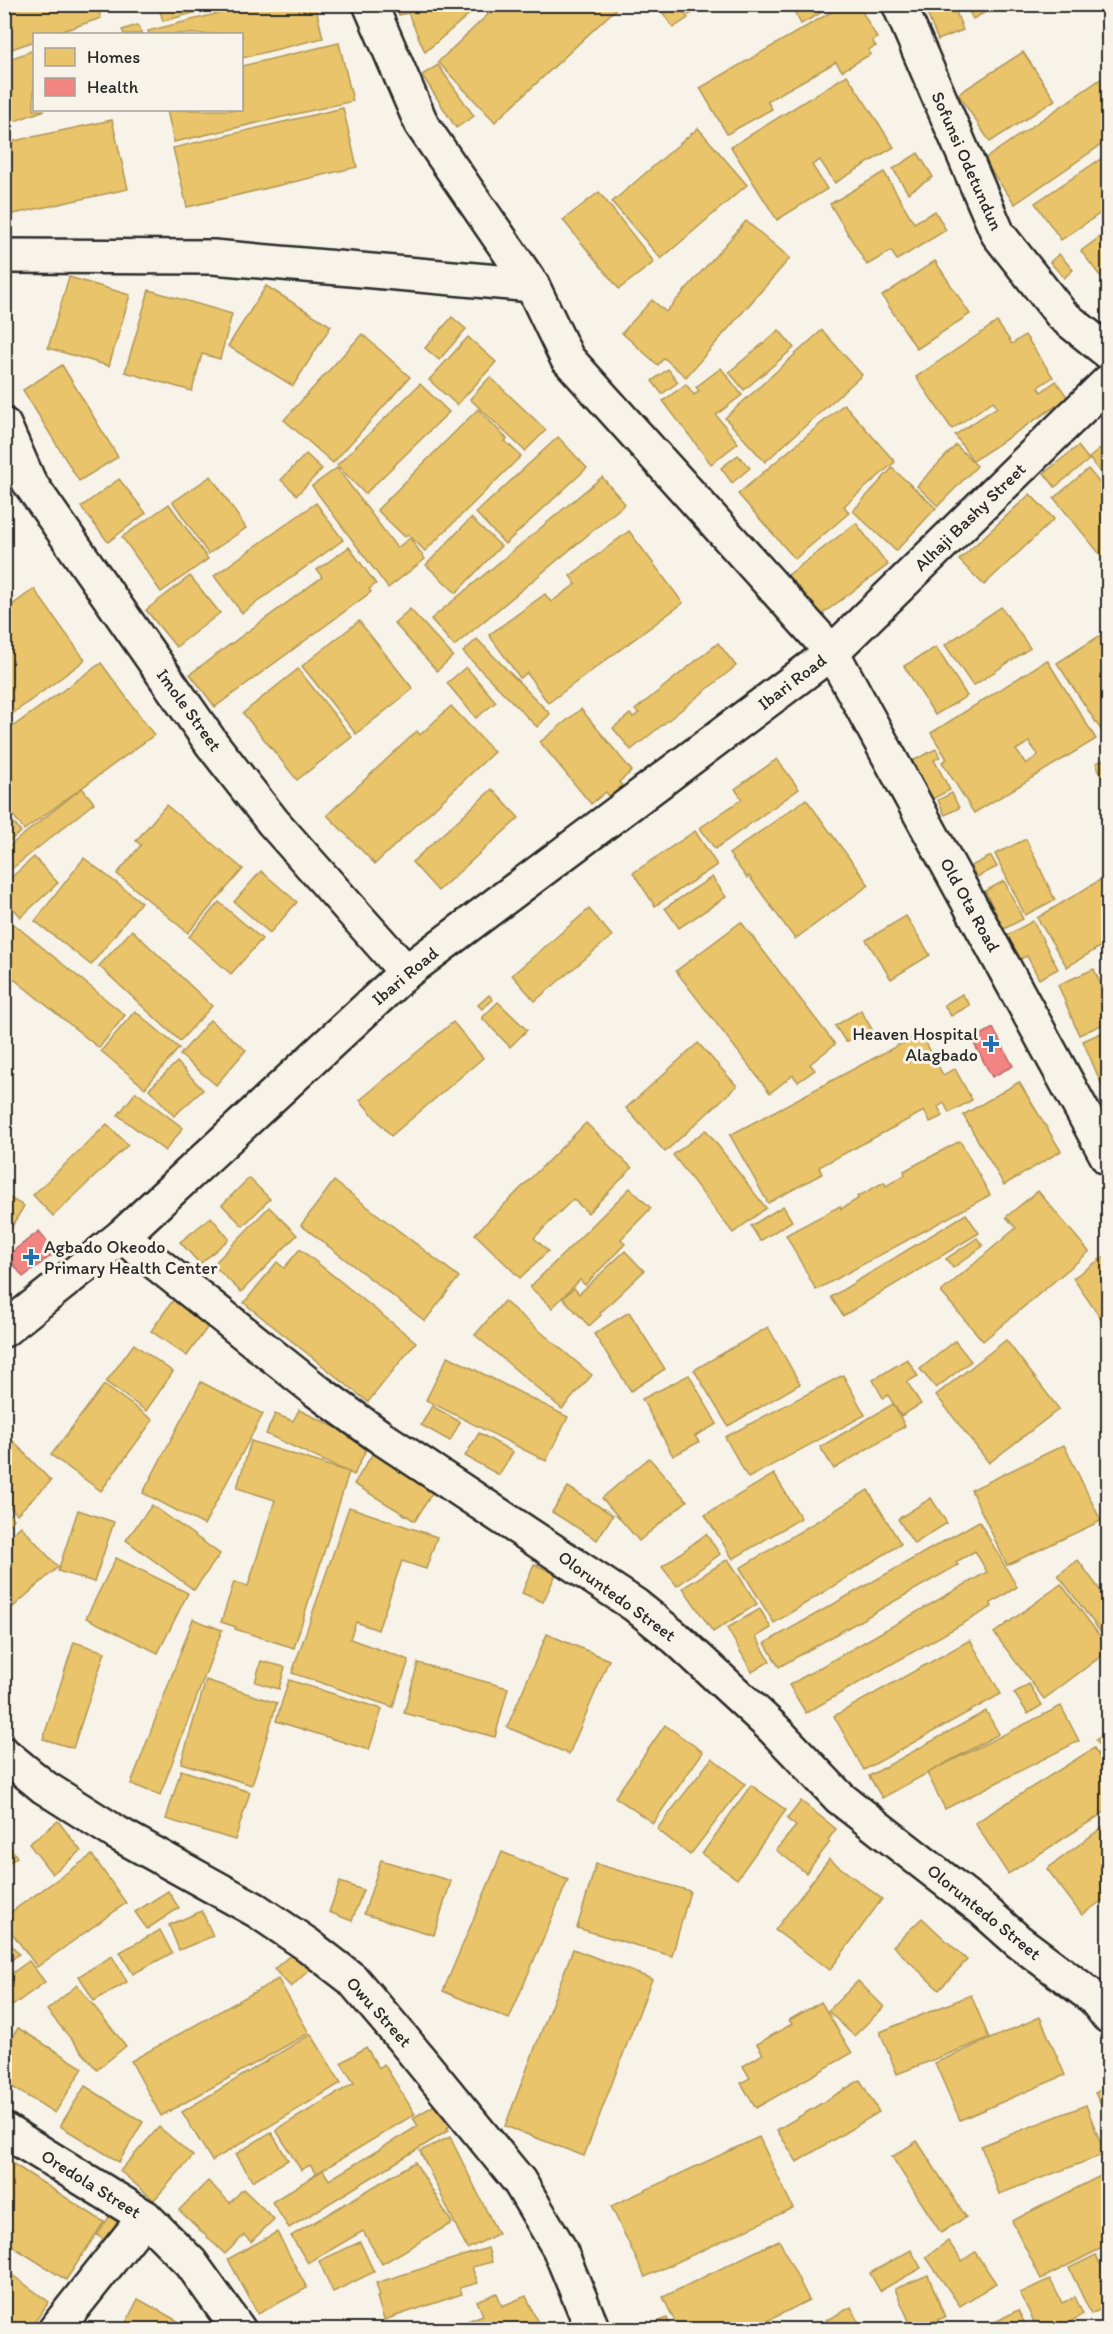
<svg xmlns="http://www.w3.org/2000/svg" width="1113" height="2334" viewBox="0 0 1113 2334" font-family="Itim,sans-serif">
<rect width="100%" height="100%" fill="#f7f3e8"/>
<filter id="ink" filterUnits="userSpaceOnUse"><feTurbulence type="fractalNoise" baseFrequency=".0167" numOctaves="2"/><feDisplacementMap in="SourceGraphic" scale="12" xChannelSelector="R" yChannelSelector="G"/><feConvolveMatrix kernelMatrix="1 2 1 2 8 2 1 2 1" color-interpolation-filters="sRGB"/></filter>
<g filter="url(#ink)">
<g fill="#e9c46a" stroke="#b09657" stroke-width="1.5" fill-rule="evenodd">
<polygon points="4,4 96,4 101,18 54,34 34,34 34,41 4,52"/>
<polygon points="158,4 227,4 163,21"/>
<polygon points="255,4 315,4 323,38 242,58 242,34 149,34 148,31"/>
<polygon points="396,4 481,4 425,52 408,13 399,15"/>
<polygon points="499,4 621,4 495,122 438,62"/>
<polygon points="657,4 679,4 688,18 673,28"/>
<polygon points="683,4 709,4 689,15"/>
<polygon points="790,4 837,4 801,24"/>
<polygon points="845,4 858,4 877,38 872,41 876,46 868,50 871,54 842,71 836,62 767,101 772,109 727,134 700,88"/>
<polygon points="923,4 953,4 963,30 938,40"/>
<polygon points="965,4 1000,4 973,19"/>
<polygon points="138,25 142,34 124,34 122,30"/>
<polygon points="339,43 353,101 174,142 167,110 242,110 242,66"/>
<polygon points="34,50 34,110 45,110 4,125 4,61"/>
<polygon points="1023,52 1055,100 990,142 958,94"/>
<polygon points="438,65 474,116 456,128 422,75"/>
<polygon points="1108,74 1108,140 1015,204 983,160"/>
<polygon points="847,75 894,147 835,183 820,160 812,165 827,189 777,220 731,147"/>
<polygon points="343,108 357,167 187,207 173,148"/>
<polygon points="112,120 128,189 4,216 4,143"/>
<polygon points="698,128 747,185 661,259 612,202"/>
<polygon points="918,153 933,177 908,193 893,169"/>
<polygon points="1102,158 1108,167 1108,208 1061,240 1035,203"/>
<polygon points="884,172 914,223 935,211 946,230 897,260 891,251 867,265 830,204"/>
<polygon points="599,192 654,262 619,289 563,220"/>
<polygon points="746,221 790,258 686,377 664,358 658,365 622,333 652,300 666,312"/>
<polygon points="1108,231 1108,270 1100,276 1081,251"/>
<polygon points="1059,254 1073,270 1064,278 1050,262"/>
<polygon points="935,261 970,314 917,349 882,296"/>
<polygon points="69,277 130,295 109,366 48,348"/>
<polygon points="266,286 331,326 293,386 228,346"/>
<polygon points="149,290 232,314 220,359 202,354 192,391 125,372"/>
<polygon points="452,317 466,329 439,360 425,348"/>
<polygon points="997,322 1012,344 1025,335 1053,377 1038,387 1041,392 1056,381 1068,398 973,461 955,435 997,407 993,401 952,429 916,377"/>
<polygon points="779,330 794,348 744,390 729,372"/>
<polygon points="822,330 862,375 765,462 725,418"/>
<polygon points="362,334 410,377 333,463 284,420"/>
<polygon points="468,337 496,362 457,405 429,380"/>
<polygon points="62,365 118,457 79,481 23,390"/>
<polygon points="721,368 742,395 716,415 738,443 711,464 663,401 686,384 694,395 699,391 696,387"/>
<polygon points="668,369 678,382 662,394 652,381"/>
<polygon points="490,377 546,430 525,451 470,399"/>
<polygon points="420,384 449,412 365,494 337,465"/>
<polygon points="844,404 895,462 844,506 849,513 795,559 738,494"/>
<polygon points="478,409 507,439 505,441 521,456 425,551 408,534 405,537 377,510"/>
<polygon points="558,437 587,468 505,544 476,513"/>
<polygon points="1108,442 1108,482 1089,458"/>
<polygon points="956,445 977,466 938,506 917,486"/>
<polygon points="1078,446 1089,460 1055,487 1044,473"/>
<polygon points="306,454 322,469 297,495 281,480"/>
<polygon points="738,455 750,468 732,483 721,468"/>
<polygon points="337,468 397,548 410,538 425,559 388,588 312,486"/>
<polygon points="892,468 936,508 896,551 853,511"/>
<polygon points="1088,469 1108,493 1108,564 1054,498"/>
<polygon points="211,476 246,528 208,554 173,502"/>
<polygon points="602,477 625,504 454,646 431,619"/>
<polygon points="119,479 146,513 108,542 81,507"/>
<polygon points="1030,494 1054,519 984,585 959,560"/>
<polygon points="316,503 343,540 242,613 214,576"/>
<polygon points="169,504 208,559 161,592 122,537"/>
<polygon points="471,518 501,546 456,593 426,565"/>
<polygon points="856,523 888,565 814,620 783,579"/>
<polygon points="629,531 683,603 548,703 527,673 520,678 489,635 545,594 551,602 576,584 570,576"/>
<polygon points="349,547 376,584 369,589 371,592 215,707 190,674 322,577 317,570"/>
<polygon points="190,576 220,613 176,647 146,610"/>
<polygon points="34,589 85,660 4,720 4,646 8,643 4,639 4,611"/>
<polygon points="1001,607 1030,648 973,686 945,645"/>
<polygon points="410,609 453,656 437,671 394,623"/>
<polygon points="359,621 413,689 356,734 302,666"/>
<polygon points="1107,631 1108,730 1103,733 1057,663"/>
<polygon points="477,639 550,714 537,727 463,652"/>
<polygon points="718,643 736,666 631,750 613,728 630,714 633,717 639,713 635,710"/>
<polygon points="936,647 967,696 935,715 904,666"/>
<path d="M1047 660 1096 739 974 813 942 762 947 759 931 733ZM1029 742 1038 755 1026 764 1016 750Z"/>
<polygon points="101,663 154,735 24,830 4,803 4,733"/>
<polygon points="466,667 496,702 476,718 447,683"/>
<polygon points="298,669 352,737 297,780 243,713"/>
<polygon points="451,706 494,752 375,864 327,815 417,731 420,735"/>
<polygon points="581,709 632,771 619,782 625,789 612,800 606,792 591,804 540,742"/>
<polygon points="936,749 940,757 934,760 950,790 932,799 912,761"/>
<polygon points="1108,758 1108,792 1096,763"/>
<polygon points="777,759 799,789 715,849 700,828 742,799 735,789"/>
<polygon points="82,788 94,803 4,875 4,850"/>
<polygon points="492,789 519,818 438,891 412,862"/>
<polygon points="952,793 959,808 945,815 938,800"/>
<polygon points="806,799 869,885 795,939 749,876 747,878 729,854"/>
<polygon points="166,805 243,869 188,933 117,874 141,845 136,841"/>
<polygon points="4,811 21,832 4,845"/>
<polygon points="695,831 717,865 655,906 633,873"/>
<polygon points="1026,839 1055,900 1025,915 995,854"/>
<polygon points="991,856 997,867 977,877 971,866"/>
<polygon points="34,857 58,883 21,917 4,898 4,884"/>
<polygon points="84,858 141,902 91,965 35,921"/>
<polygon points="261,871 297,902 270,933 234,902"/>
<polygon points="1108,875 1108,942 1067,967 1037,918"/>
<polygon points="712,877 726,897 679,928 665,908"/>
<polygon points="1004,881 1023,919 1004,929 985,891"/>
<polygon points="219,902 262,939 231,974 189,937"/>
<polygon points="589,909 612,936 535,1001 512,975"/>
<polygon points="4,916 125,1015 99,1048 4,971"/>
<polygon points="906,916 930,955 891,979 866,940"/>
<polygon points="1033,921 1058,969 1039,979 1027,956 1020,959 1007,935"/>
<polygon points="741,922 835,1044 810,1064 815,1070 798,1082 793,1075 770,1093 676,971"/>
<polygon points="132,930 212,1006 180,1041 99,966"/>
<polygon points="1094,969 1108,1001 1108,1022 1079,1035 1058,985"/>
<polygon points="962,994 970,1005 951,1016 944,1005"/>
<polygon points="489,995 493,1000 482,1009 478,1005"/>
<polygon points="498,1002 527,1030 510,1047 482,1018"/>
<polygon points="861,1010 874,1033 863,1040 860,1034 846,1042 835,1026"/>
<polygon points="135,1011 179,1048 145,1088 101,1051"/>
<polygon points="210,1020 246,1050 216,1085 180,1055"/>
<polygon points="453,1022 483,1058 391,1136 360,1100"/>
<polygon points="1108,1030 1108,1094 1106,1095 1083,1041"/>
<polygon points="921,1033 943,1075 955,1069 972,1100 949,1113 944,1103 938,1107 943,1116 930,1122 924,1111 819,1167 822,1174 768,1203 730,1135"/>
<polygon points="698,1043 737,1086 665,1152 626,1108"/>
<polygon points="177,1062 203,1090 174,1116 149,1089"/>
<polygon points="1019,1082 1061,1151 1004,1185 963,1115"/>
<polygon points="136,1092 183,1128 165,1151 118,1115"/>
<polygon points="586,1123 632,1168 588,1213 573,1199 534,1238 548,1251 520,1278 475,1234"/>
<polygon points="107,1124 128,1145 53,1216 33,1195"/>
<polygon points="706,1130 766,1208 733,1233 673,1155"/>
<polygon points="960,1141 990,1195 816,1290 786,1235 840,1206 841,1209 858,1199 857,1197 884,1182 886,1186 905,1175 904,1171"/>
<polygon points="249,1178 270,1199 243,1226 222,1205"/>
<polygon points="334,1181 459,1277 425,1321 301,1225"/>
<polygon points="630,1188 651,1208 621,1239 625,1244 585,1285 580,1280 552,1308 530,1287"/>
<polygon points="1038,1191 1089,1252 983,1341 941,1292 1016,1228 1006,1217"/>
<polygon points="4,1195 24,1206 11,1228 4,1224"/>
<polygon points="783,1206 792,1221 760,1241 751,1226"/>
<polygon points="269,1207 297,1235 241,1292 213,1265"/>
<polygon points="966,1214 979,1233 843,1316 831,1297"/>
<polygon points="211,1217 229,1239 200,1264 180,1242"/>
<polygon points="977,1238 983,1246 953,1268 946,1259"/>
<polygon points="300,1249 416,1342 368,1402 244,1303 277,1262 284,1268"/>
<polygon points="625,1251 644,1271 600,1313 601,1315 589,1326 563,1298 574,1288 579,1294"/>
<polygon points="1108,1254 1108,1329 1073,1278"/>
<polygon points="178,1293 214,1318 187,1356 151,1331"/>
<polygon points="504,1301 592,1375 562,1409 475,1335"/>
<polygon points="629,1312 665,1369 631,1391 594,1334"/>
<polygon points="768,1327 800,1384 728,1426 694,1370"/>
<polygon points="1006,1340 1059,1409 989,1463 936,1395"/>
<polygon points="955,1341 971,1361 936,1388 920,1369"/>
<polygon points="134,1344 173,1372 146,1411 106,1382"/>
<polygon points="448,1356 568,1417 546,1461 426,1400"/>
<polygon points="907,1359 918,1376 907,1382 921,1404 901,1416 888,1395 883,1398 873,1380"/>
<polygon points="689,1375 717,1424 695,1436 699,1442 673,1456 642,1399"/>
<polygon points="843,1375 865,1415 748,1478 725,1437"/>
<polygon points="201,1382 263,1414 204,1525 143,1493"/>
<polygon points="104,1385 153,1420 101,1491 51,1455"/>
<polygon points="893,1404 905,1426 834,1469 820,1447"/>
<polygon points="432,1406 460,1422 450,1441 421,1425"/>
<polygon points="299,1410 369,1443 354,1475 266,1434 275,1414 293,1421"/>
<polygon points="479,1433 513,1452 499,1475 465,1456"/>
<polygon points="12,1440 51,1481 17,1514 4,1501 4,1447"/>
<polygon points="251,1441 349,1472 294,1648 235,1629 236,1627 221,1622 234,1582 248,1586 275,1500 237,1488"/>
<polygon points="1064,1445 1101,1521 1007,1565 971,1490"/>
<polygon points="373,1453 434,1490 415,1521 354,1484"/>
<polygon points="649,1458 687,1501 639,1541 602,1498"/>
<polygon points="774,1474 801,1518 733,1559 705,1515"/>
<polygon points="568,1487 613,1515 597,1540 552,1512"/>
<polygon points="868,1490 901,1544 774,1623 740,1568"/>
<polygon points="931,1498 947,1523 914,1544 898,1519"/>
<polygon points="152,1505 220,1554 194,1590 126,1540"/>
<polygon points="349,1507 437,1537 426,1569 402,1561 378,1630 356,1622 350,1639 409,1660 393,1707 292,1673"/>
<polygon points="4,1509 14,1519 4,1529"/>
<polygon points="78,1510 114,1522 94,1582 58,1571"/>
<polygon points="979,1521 1017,1587 991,1603 992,1607 806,1713 789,1685 987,1572 975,1551 956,1562 958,1565 779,1667 765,1643"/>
<polygon points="21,1526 58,1567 4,1615 4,1541"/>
<polygon points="706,1534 720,1554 677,1586 662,1567"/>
<polygon points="116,1558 188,1593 158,1653 86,1618"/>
<polygon points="728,1559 757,1604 713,1632 683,1588"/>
<polygon points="1078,1560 1108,1601 1108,1642 1058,1575"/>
<polygon points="534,1564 556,1574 543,1602 522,1593"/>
<polygon points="1061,1584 1108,1647 1108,1651 1044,1699 994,1633"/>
<polygon points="760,1609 771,1628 756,1637 770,1661 752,1672 727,1628"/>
<polygon points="193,1619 222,1630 160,1795 131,1784"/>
<polygon points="4,1633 10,1640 4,1645"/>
<polygon points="547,1634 609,1660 569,1754 507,1727"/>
<polygon points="970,1640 1001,1694 864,1770 834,1716"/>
<polygon points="74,1642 105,1652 73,1748 43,1739"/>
<polygon points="261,1661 285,1667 279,1689 255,1682"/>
<polygon points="418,1663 508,1688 495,1737 404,1713"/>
<polygon points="206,1680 277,1703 252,1785 181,1763"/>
<polygon points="289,1680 382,1709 369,1750 276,1721"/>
<polygon points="1029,1684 1042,1705 1028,1714 1014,1693"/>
<polygon points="1061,1706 1079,1741 945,1809 927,1773"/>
<polygon points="986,1711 999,1734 882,1798 869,1776"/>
<polygon points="665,1725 703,1752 653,1823 615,1797"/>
<polygon points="1108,1731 1108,1758 1096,1740"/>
<polygon points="1094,1748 1108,1771 1108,1810 1008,1874 975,1823"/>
<polygon points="712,1758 745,1784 690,1855 657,1829"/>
<polygon points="181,1770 250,1792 235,1840 166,1819"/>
<polygon points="751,1785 786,1810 737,1879 702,1854"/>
<polygon points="801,1801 836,1829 828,1840 830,1842 806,1873 776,1850 796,1826 787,1819"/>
<polygon points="58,1821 81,1851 52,1874 29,1844"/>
<polygon points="1108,1823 1108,1896 1082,1915 1047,1869"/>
<polygon points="4,1838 17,1857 4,1866"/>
<polygon points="502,1852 568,1880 509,2019 443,1991"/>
<polygon points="92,1855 126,1903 37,1967 4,1922 4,1917"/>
<polygon points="829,1859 882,1899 830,1970 775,1930"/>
<polygon points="381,1860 451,1881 434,1935 364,1914"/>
<polygon points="596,1864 690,1891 672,1956 577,1928"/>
<polygon points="340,1882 363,1890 352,1921 329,1912"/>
<polygon points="168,1891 179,1908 147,1929 135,1912"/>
<polygon points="202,1911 213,1936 179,1950 169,1925"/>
<polygon points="922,1918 967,1960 939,1990 893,1946"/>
<polygon points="160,1930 172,1953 133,1974 120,1952"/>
<polygon points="4,1936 19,1954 4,1966"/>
<polygon points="573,1949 652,1979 584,2156 505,2126"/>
<polygon points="294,1952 310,1969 291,1987 274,1969"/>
<polygon points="112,1956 127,1982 94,2001 79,1976"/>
<polygon points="29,1961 45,1982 12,2006 4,1996 4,1979"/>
<polygon points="1108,1963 1108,1977 1102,1968"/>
<polygon points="278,1979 309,2033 161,2116 131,2061"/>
<polygon points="858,1981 884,2007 854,2036 828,2011"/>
<polygon points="77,1985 126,2046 97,2070 47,2010"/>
<polygon points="971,1995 989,2038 897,2074 880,2032"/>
<polygon points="4,1998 11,2005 4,2010"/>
<polygon points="821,2002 852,2053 756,2108 741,2083 750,2078 743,2066 763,2054 757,2044 792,2024 789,2020"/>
<polygon points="1040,2017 1065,2075 960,2120 935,2063"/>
<polygon points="18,2028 83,2068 55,2113 4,2082 4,2050"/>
<polygon points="311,2034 341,2083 212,2161 182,2112"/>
<polygon points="366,2047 379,2068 384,2064 415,2114 316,2174 310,2165 301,2170 276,2130 354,2083 341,2063"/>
<polygon points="860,2080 879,2112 797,2162 777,2130"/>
<polygon points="85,2086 143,2122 119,2162 60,2126"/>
<polygon points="1108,2086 1108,2118 1095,2093"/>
<polygon points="441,2101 455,2123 447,2128 449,2130 289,2228 272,2202 323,2170 329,2180 418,2126 413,2118"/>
<polygon points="1086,2105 1105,2154 999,2194 981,2146"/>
<polygon points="159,2127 193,2156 154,2200 120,2171"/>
<polygon points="271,2132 288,2160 252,2181 236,2154"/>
<polygon points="450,2137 498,2234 467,2249 420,2151"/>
<polygon points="759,2137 793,2208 645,2277 611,2206"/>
<polygon points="917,2141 966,2217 941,2233 892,2157"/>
<polygon points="4,2158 104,2222 66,2280 4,2241"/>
<polygon points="415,2162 452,2223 382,2264 363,2231 308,2263 291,2236"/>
<polygon points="1108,2172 1108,2245 1041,2279 1012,2221"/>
<polygon points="208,2181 230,2203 243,2189 274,2219 251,2242 244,2235 225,2254 179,2210"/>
<polygon points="113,2211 128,2221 112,2245 97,2235"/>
<polygon points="277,2232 307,2288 258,2314 228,2259"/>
<polygon points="779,2240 809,2300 750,2330 679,2330 663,2297"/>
<polygon points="948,2241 962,2261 975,2252 996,2283 960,2306 926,2257"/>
<polygon points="360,2242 374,2272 333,2292 319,2261"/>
<polygon points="488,2248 492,2262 472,2267 478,2283 460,2288 462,2294 384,2320 377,2297 380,2296 376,2283"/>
<polygon points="911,2250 921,2268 880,2291 870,2273"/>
<polygon points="1096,2255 1108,2281 1108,2306 1091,2314 1069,2268"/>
<polygon points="4,2269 49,2302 29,2330 4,2330"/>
<polygon points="928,2275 945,2317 913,2330 895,2289"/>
<polygon points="1050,2279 1062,2303 1075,2297 1083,2314 1058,2330 1038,2330 1020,2293"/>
<polygon points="497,2293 502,2306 526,2296 541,2330 463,2330 460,2324 483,2315 477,2301"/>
<polygon points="138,2299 194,2330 122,2330"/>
<polygon points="851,2307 863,2330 808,2330"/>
<polygon points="1018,2310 1028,2330 980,2330"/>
<polygon points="667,2318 672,2330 644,2330 644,2328"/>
<polygon points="951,2323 954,2330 934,2330"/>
</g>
<g fill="#f28482" stroke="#b66968" stroke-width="1.5">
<polygon points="993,1028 1013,1066 992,1077 972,1040"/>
<polygon points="39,1231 56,1252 23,1277 7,1256"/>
</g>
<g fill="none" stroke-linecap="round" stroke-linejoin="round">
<defs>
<g id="minor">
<polyline points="370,4 422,125 532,285 567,358 832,652 1108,1158"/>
<polyline points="899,4 998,234 1062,315 1108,352"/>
<polyline points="4,256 213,257 532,285"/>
<polyline points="4,425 29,482 212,744 273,822 406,972"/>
<polyline points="122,1236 317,1391 382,1438 635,1605 677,1639 773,1728 840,1798 981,1908 1018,1941 1094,1998 1108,2016"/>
<polyline points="4,1330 122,1236 406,972 832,652 1108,382"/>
<polyline points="4,1754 44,1787 115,1832 256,1910 308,1945 352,1979 403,2039 519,2181 559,2248 593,2330"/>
<polyline points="4,2130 145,2217 191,2263 239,2330"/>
<polyline points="55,2330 145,2217"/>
</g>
</defs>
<use href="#minor" stroke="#2b2b2b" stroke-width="38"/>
<use href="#minor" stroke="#f7f3e8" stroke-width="33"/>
</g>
</g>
<g fill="#1f6fb2" stroke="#f7f3e8" stroke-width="2">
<path d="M988 1035h6v6h6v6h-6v6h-6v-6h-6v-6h6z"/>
<path d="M28 1248h6v6h6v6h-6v6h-6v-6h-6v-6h6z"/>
</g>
<g text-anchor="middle" stroke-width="6" stroke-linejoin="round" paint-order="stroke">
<g font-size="18" fill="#2b2b2b" stroke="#f7f3e8">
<text transform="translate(967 161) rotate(66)" y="6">Sofunsi Odetundun</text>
<text transform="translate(970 517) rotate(-44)" y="6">Alhaji Bashy Street</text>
<text transform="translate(792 682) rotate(-37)" y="6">Ibari Road</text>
<text transform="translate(189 710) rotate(54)" y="6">Imole Street</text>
<text transform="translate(970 905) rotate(61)" y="6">Old Ota Road</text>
<text transform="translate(405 976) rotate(-40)" y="6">Ibari Road</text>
<text transform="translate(617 1596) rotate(36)" y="6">Oloruntedo Street</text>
<text transform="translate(984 1912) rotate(39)" y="6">Oloruntedo Street</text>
<text transform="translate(379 2012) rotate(48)" y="6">Owu Street</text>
<text transform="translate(91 2184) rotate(32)" y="6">Oredola Street</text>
</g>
<g font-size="18" fill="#2b2b2b" stroke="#f7f3e8" text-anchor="end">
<text x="978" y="1040">Heaven Hospital<tspan x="978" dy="21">Alagbado</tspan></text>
<text x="44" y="1253" text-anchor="start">Agbado Okeodo<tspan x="44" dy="21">Primary Health Center</tspan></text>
</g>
</g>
<rect width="1113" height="2334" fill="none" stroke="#f7f3e8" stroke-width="24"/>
<rect x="12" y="12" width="1089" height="2310" fill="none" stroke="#2b2b2b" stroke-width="2" filter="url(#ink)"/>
<rect x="33" y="33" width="210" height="78" fill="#f7f3e8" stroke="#a5a39c" stroke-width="1.5"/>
<rect x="45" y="48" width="30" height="18" fill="#e9c46a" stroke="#a5a39c" stroke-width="1.5"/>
<text x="87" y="63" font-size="18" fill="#2b2b2b">Homes</text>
<rect x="45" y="78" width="30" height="18" fill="#f28482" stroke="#a5a39c" stroke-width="1.5"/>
<text x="87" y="93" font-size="18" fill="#2b2b2b">Health</text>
</svg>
